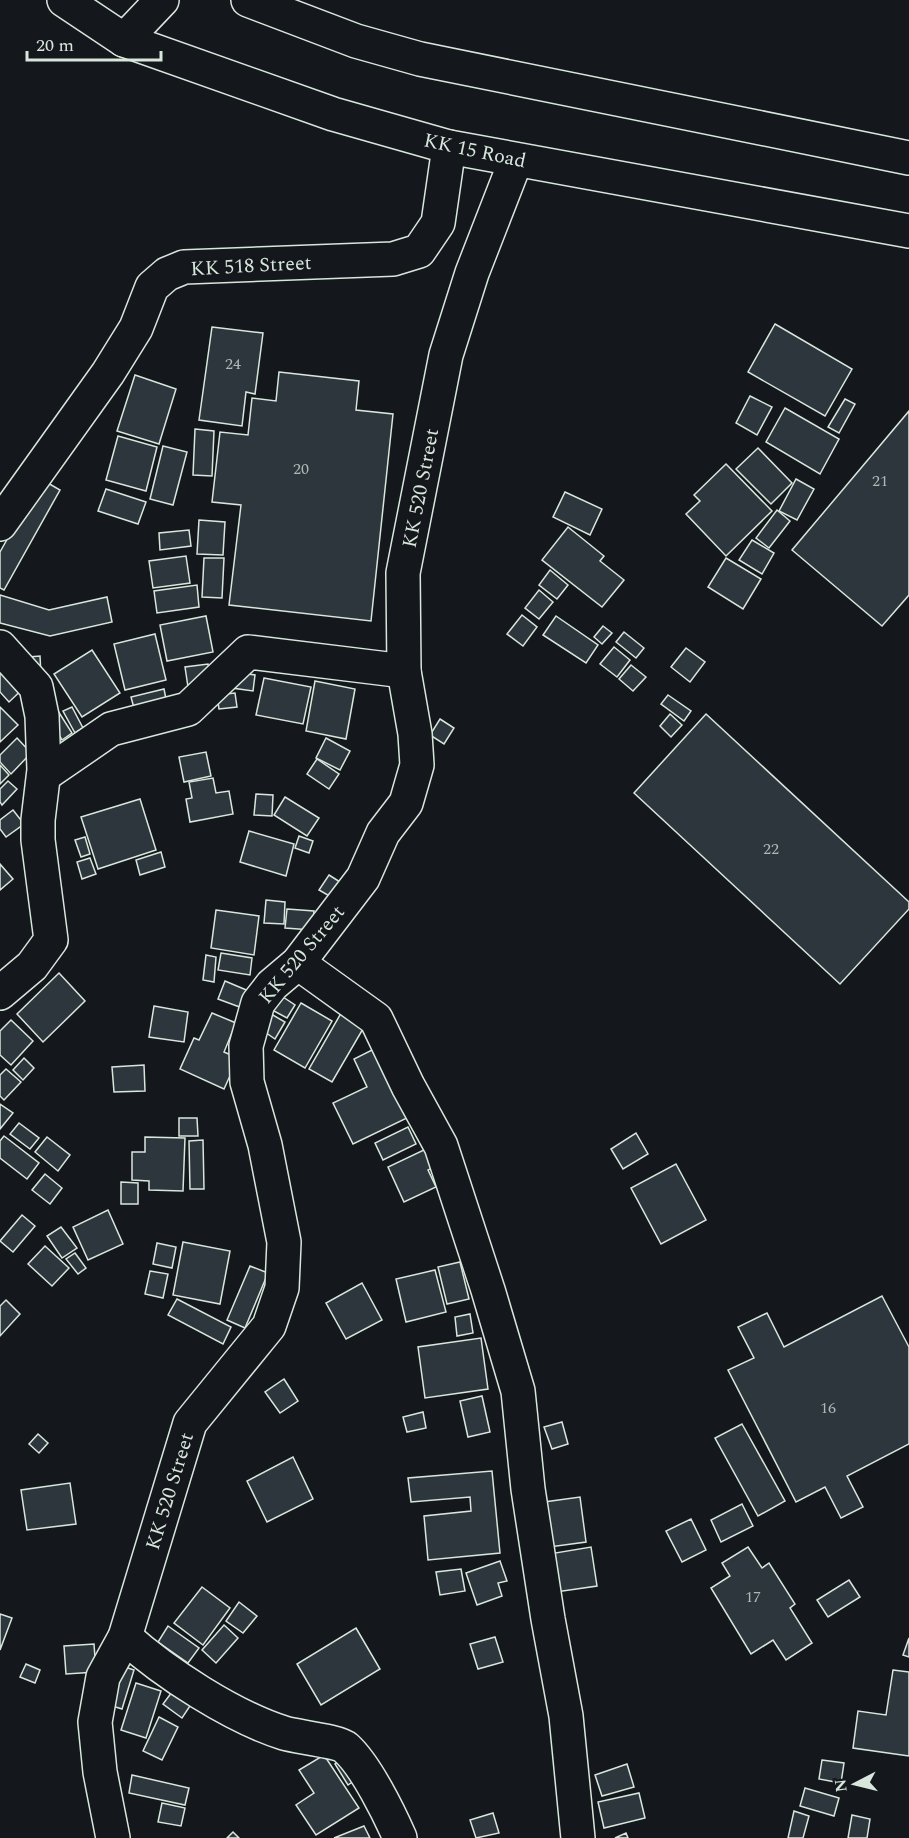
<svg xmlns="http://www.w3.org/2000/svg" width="909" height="1838" viewBox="0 0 909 1838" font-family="Spectral,serif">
<rect width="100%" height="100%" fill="#14181c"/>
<g fill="#2c363c" stroke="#d8e6dc" stroke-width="1.5">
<polygon points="775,324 852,369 825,416 748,372"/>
<polygon points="212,327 263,333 255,394 246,392 242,426 199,420"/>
<polygon points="279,372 359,381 356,410 393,414 371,621 229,605 241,505 212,502 220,432 248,435 252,398 276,401"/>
<polygon points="135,375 176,389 159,444 117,431"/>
<polygon points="750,396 772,407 757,435 736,423"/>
<polygon points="845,399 855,404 839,433 828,427"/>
<polygon points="785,408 839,439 820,474 766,442"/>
<polygon points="909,411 909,595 882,626 792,550"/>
<polygon points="195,429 214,431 212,476 193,475"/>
<polygon points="118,436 157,447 146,491 106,480"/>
<polygon points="163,446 187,452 173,505 150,499"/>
<polygon points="758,448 792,483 771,504 736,469"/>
<polygon points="726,464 772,511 726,556 686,514 700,501 694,495"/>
<polygon points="41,479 60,490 4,590 0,588 0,552"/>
<polygon points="796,479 814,489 797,520 779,511"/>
<polygon points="106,489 146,502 138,524 98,511"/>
<polygon points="565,492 602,509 590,535 553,517"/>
<polygon points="777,510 790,521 769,548 756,538"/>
<polygon points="199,520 225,522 223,555 197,554"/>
<polygon points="568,527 604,556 600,561 624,580 602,607 542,560"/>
<polygon points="189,530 191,546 160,550 159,533"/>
<polygon points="752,540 774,553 762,574 739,560"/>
<polygon points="186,556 190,583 153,588 149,561"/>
<polygon points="204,558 224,558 222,598 202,597"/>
<polygon points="726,558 761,579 743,609 708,587"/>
<polygon points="550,570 568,585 557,599 539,585"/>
<polygon points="197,585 199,607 157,613 154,591"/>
<polygon points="539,590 553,602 539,619 525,608"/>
<polygon points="0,595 49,610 107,597 112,622 50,636 0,623"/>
<polygon points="522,615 537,627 523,646 507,634"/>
<polygon points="206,616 213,652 167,661 160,625"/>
<polygon points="556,616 598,645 586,663 543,635"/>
<polygon points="603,626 612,633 602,644 594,637"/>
<polygon points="624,632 644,648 636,658 616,642"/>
<polygon points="155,634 166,680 125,690 114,644"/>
<polygon points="614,647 630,660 617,677 600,664"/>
<polygon points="686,648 705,662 690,682 671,667"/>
<polygon points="92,650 120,693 82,717 54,674"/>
<polygon points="0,654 28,684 9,702 0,692"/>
<polygon points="40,656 41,675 29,657"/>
<polygon points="208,664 211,684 188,687 185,667"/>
<polygon points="631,665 646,677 633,691 619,679"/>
<polygon points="235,672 255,675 253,691 232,688"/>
<polygon points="264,678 311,687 303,724 256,715"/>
<polygon points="315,681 355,689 346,739 306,731"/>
<polygon points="164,689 166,699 134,708 131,697"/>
<polygon points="235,693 237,707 219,709 217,695"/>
<polygon points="668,695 691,711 684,721 661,704"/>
<polygon points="0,707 18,725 0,742"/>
<polygon points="72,707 83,728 75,733 63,711"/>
<polygon points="58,711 72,733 62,740 48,716"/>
<polygon points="670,714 682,725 671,737 660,726"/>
<polygon points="706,714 909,902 909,909 840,984 634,793"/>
<polygon points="440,719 454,728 444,744 430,735"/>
<polygon points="17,738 31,753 11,774 0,762 0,755"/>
<polygon points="326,738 350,751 340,770 316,758"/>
<polygon points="206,752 211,776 184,782 179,757"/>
<polygon points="317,759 339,774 329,789 307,774"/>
<polygon points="0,765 9,775 0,784"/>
<polygon points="213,778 216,793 229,791 233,814 190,822 186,799 192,798 189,782"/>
<polygon points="8,781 17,789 2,805 0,802 0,789"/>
<polygon points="256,794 273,795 272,816 254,815"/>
<polygon points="285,797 319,818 307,836 274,815"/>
<polygon points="140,799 156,850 98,869 81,817"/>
<polygon points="13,810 24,824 6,837 0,829 0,820"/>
<polygon points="249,831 294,844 286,876 240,862"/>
<polygon points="299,836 313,841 309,853 295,848"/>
<polygon points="85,837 90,854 81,857 75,840"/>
<polygon points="161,852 165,867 140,875 136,860"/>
<polygon points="90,858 96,874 82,879 77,862"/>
<polygon points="0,864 13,879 0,890"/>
<polygon points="329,875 348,887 338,901 319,890"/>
<polygon points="266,900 285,902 284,924 264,923"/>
<polygon points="287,909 314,911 312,930 285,928"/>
<polygon points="216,910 259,916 254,955 211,948"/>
<polygon points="221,953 252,958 250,975 218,970"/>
<polygon points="206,955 216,957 214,982 203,980"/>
<polygon points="59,973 85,1001 43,1042 17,1014"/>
<polygon points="225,981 251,992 245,1009 218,999"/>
<polygon points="280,995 295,1005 287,1018 272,1010"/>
<polygon points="301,1003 332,1021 305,1068 274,1050"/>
<polygon points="154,1006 188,1012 184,1042 149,1037"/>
<polygon points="344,1008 367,1022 332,1082 309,1069"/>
<polygon points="212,1013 236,1023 224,1052 238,1058 224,1089 180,1069 194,1038 199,1040"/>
<polygon points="271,1014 285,1022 275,1039 262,1030"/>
<polygon points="11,1020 33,1041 11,1065 0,1055 0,1031"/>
<polygon points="374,1049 407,1118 353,1144 333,1103 367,1087 354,1059"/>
<polygon points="24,1058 34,1068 23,1080 13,1070"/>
<polygon points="144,1065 145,1091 114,1092 112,1067"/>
<polygon points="6,1069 21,1082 4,1100 0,1096 0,1075"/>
<polygon points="0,1104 13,1113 0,1129"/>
<polygon points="179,1118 197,1118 198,1136 179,1136"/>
<polygon points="19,1123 39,1138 30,1149 10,1134"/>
<polygon points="408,1127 416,1144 383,1160 375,1143"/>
<polygon points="636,1133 648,1154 623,1169 611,1149"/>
<polygon points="4,1136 39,1163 27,1179 0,1158 0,1141"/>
<polygon points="47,1137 70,1155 58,1171 35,1152"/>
<polygon points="145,1137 185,1138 183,1191 149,1190 149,1181 132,1180 132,1152 145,1152"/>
<polygon points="203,1140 204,1189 190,1189 189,1141"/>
<polygon points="428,1148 436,1166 428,1170 436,1187 404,1202 388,1167"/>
<polygon points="676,1164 706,1220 661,1244 631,1188"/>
<polygon points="45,1174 62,1188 50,1204 32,1190"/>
<polygon points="121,1182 138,1183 138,1204 121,1204"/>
<polygon points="108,1210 123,1244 88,1260 73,1227"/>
<polygon points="22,1215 35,1226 13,1252 0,1241"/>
<polygon points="61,1227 77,1248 62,1258 47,1236"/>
<polygon points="183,1242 230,1251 220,1304 173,1295"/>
<polygon points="157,1243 176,1247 172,1268 153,1264"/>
<polygon points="45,1246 69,1268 52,1286 28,1264"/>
<polygon points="75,1253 86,1268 78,1274 66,1259"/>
<polygon points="460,1262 469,1299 447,1304 438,1267"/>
<polygon points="250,1266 268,1273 245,1328 227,1320"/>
<polygon points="435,1270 446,1312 406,1322 396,1279"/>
<polygon points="150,1271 168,1274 163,1298 145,1294"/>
<polygon points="362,1283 382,1320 346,1339 326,1303"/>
<polygon points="882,1296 909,1347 909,1444 847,1476 863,1507 841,1518 825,1487 796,1502 728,1370 754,1358 738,1327 767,1313 784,1347"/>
<polygon points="177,1299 231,1327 223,1344 168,1315"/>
<polygon points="6,1300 20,1314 0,1336 0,1306"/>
<polygon points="470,1314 473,1333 457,1336 455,1317"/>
<polygon points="481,1338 488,1389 425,1398 418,1347"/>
<polygon points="284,1379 298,1401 280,1413 265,1392"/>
<polygon points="482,1396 490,1432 468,1437 460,1401"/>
<polygon points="423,1412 426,1428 407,1432 403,1417"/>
<polygon points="562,1422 568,1444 552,1449 544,1427"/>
<polygon points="742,1424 785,1501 758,1516 715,1438"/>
<polygon points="38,1434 48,1443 39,1453 29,1444"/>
<polygon points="293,1457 313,1499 267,1522 247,1481"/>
<polygon points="492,1471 500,1553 428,1560 424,1516 471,1511 470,1497 411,1502 408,1478"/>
<polygon points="70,1483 76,1524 27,1530 21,1490"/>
<polygon points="580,1497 586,1542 542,1548 537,1503"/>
<polygon points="742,1504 753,1526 721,1542 711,1520"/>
<polygon points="691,1519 706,1550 682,1562 666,1531"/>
<polygon points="591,1547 597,1586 549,1593 543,1555"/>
<polygon points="748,1547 762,1568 769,1563 795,1604 790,1608 812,1643 786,1660 773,1640 751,1654 711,1588 730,1576 722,1563"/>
<polygon points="500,1561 507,1581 498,1583 502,1596 477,1605 466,1573"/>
<polygon points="461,1569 465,1591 440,1595 436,1572"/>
<polygon points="849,1580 860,1597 828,1617 817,1600"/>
<polygon points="202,1587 230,1608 203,1645 174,1623"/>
<polygon points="239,1602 257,1616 243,1633 226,1621"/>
<polygon points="0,1614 12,1618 0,1650"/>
<polygon points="224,1625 238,1638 216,1663 202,1650"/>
<polygon points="168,1626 199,1648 188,1663 158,1642"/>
<polygon points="356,1628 380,1669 321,1705 297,1664"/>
<polygon points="495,1637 503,1662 478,1669 470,1644"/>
<polygon points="909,1638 909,1657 903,1655"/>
<polygon points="94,1644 96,1672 66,1674 64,1646"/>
<polygon points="26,1664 40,1670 35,1683 20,1677"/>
<polygon points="116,1664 134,1670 122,1709 103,1703"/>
<polygon points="893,1670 909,1672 909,1756 853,1748 858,1711 886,1715"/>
<polygon points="136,1683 161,1691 146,1738 121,1730"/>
<polygon points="172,1692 194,1700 182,1718 163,1704"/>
<polygon points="159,1717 178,1727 162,1760 143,1751"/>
<polygon points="324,1755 359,1808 316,1835 296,1805 314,1793 299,1770"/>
<polygon points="348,1755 361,1776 348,1785 335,1764"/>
<polygon points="822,1760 844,1763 841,1783 819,1779"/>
<polygon points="627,1764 634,1787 602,1796 595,1775"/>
<polygon points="132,1775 189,1788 185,1805 129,1793"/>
<polygon points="805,1788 839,1798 834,1816 800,1806"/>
<polygon points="639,1793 645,1818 604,1828 598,1802"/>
<polygon points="162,1803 185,1808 181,1826 158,1822"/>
<polygon points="794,1811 809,1816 803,1838 788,1838"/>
<polygon points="493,1813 499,1833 476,1838 470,1820"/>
<polygon points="852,1815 870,1819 867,1838 848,1838"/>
<polygon points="364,1826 370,1838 334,1838"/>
<polygon points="233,1832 239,1838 227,1838"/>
<polygon points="626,1833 628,1838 615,1838"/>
</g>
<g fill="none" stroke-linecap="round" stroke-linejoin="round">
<defs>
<g id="minor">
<polyline points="124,40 162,0"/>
<polyline points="0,524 108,373 136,328 152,287 167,274 184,267 393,259 419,251 438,223 449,147"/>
<polyline points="0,647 36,687 42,716 44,770 38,820 38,840 51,940 32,966 0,993"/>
<polyline points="44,775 111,729 188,709 248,652 404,671"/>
<polyline points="298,963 376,1019 408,1086 441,1146 488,1290 518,1391 528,1489 548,1619 566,1716 578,1838"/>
<path d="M125 1637C165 1673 233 1717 284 1733 297 1737 338 1741 346 1748 366 1766 389 1813 400 1838"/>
<polyline points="113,1838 100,1772 95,1722 103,1677 125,1637 190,1423 269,1326 282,1288 284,1242 265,1145 247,1082 246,1046 258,1003 272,985 298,963 363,878 383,833 406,803 417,765 415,734 404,671 403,573 446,355 472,273 516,160"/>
</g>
<g id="trunk">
<polyline points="64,0 124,40 333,114 449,147 909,231"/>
<polyline points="248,0 356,41 420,59 909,158"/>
</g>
</defs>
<use href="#minor" stroke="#d8e6dc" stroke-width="36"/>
<use href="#trunk" stroke="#d8e6dc" stroke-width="36"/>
<use href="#minor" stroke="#14181c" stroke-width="33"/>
<use href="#trunk" stroke="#14181c" stroke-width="33"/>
</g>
<g text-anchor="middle" stroke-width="4.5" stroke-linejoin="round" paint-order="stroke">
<g font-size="16" fill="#adbab4">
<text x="233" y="369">24</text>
<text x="301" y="474">20</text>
<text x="880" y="486">21</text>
<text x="771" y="854">22</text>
<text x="828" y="1413">16</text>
<text x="753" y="1602">17</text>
</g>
<g font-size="20" fill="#d8e6dc" stroke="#14181c">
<text transform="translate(475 150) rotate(12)" y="7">KK 15 Road</text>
<text transform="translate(251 265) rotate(-3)" y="7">KK 518 Street</text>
<text transform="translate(420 488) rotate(-79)" y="7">KK 520 Street</text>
<text transform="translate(301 954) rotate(-50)" y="7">KK 520 Street</text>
<text transform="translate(169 1491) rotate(-73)" y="7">KK 520 Street</text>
</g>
</g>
<g transform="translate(855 1784) rotate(263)" stroke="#14181c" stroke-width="4.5" paint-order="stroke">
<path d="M0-4.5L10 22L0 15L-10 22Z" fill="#d8e6dc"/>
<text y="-9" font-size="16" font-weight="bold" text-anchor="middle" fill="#d8e6dc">N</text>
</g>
<path d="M27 51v9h134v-9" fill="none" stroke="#d8e6dc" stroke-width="3"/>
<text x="36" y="51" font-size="18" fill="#d8e6dc" stroke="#14181c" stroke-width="4.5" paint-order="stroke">20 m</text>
</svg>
